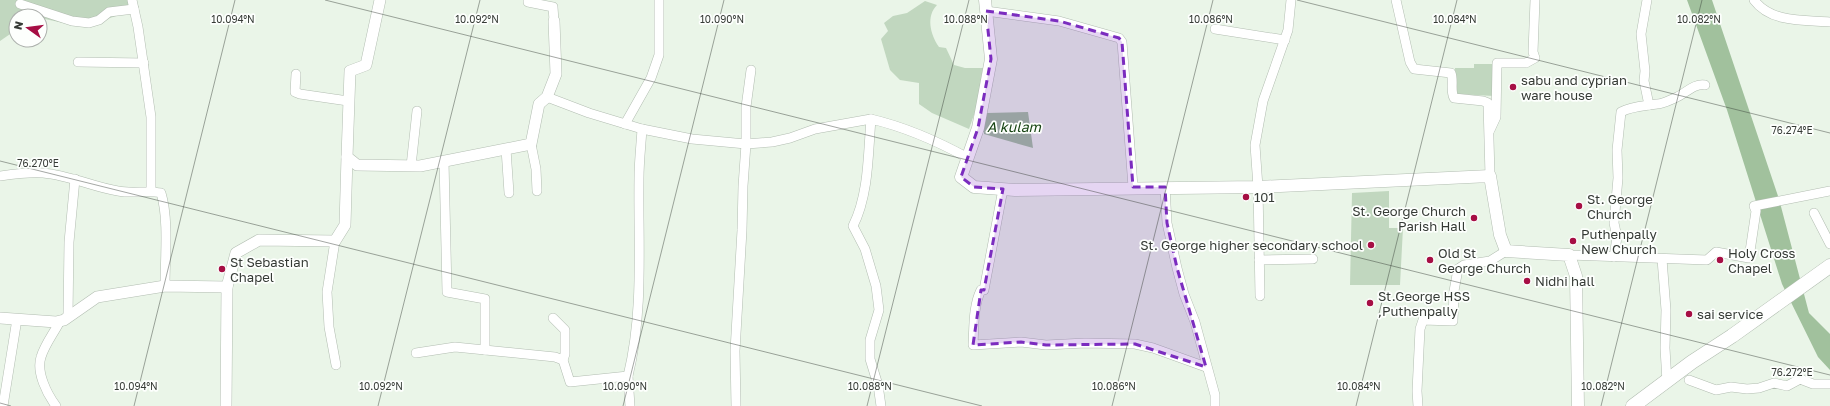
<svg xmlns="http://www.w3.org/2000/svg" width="1830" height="406" viewBox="0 0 1830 406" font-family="'Golos Text',sans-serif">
<rect width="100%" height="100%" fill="#eaf5e8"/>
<g fill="#c1d7bf">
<polygon points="0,0 129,0 131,11 83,27 40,18 40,16 16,16 16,30 0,41"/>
<path d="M925 1 937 5C926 16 930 34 939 47L946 48 954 65 965 68H983L976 109 969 129 932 113 919 104V83L900 80 890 70 881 39 888 31 884 23 893 16 907 13Z"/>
<polygon points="1474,64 1493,64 1494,96 1456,94 1455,68 1474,68"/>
<polygon points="1389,191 1389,228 1403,228 1400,285 1350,285 1352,193"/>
</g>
<g fill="#a1c19d">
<polygon points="1687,0 1712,0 1779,199 1809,313 1830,334 1830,370 1818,357 1782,284 1727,110"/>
<polygon points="1028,112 1033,148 984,134 984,132 981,132 987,113"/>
</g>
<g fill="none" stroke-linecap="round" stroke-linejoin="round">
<defs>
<g id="minor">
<polyline points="132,0 138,27 151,117 151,191"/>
<polyline points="528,0 528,2 553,7 554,21"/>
<path d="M1396 0 1410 62 1414 69 1451 73C1454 81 1450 90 1454 98L1483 101 1488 103 1490 176"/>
<polyline points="1647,0 1641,34 1645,71 1644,81 1649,105"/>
<path d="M1754 0C1771 23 1804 20 1830 22"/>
<polyline points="20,4 72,21 89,23 99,20 109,12 134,9"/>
<polyline points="986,11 1059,21 1119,38 1122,42 1133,187"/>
<polyline points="1215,29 1285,40"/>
<polyline points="78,62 144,63"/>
<polyline points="296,74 295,92 300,94 348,101"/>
<path d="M547 97 589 113 642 129C641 145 639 162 639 178 638 244 644 311 628 376"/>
<polyline points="625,124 651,78 659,55 659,0"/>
<polyline points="642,129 692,139 746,144 772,142 790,138 815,129 871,119"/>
<polyline points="1490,130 1496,117 1497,63 1526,63 1535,58 1533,52 1535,0"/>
<polyline points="531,144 536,169 537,191"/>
<polyline points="506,149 509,193"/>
<polyline points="444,161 447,292 485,299 485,350"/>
<polyline points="411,166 417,111"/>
<path d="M0 176C14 174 29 172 43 173 69 175 93 187 118 191 133 194 147 190 161 193 169 219 165 258 165 286"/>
<polyline points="1165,187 1167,223 1177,268 1184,294 1195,322 1215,395 1215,406"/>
<path d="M1003 189 984 290H981C973 306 974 328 973 345L1021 342 1046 345 1085 343 1135 344 1153 348 1206 367"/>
<polyline points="1814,213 1830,244"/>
<polyline points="335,241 327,292 329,327 336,365"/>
<polyline points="1569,255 1707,260 1716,252 1749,258 1756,211 1754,206 1830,191"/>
<path d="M1614 257 1617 237 1614 223 1618 178 1617 150 1621 112C1632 106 1645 106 1657 104 1663 104 1670 100 1675 98 1685 94 1694 83 1705 85"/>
<polyline points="1662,259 1666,310 1665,348 1667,382"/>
<polyline points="1259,260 1313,259"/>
<polyline points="1260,296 1258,187 1255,145 1263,101 1288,30 1291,0"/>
<polyline points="68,316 69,242 75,179"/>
<polyline points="553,318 565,330 565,354 563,360 570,382 628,376 630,406"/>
<polyline points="416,353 455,347 555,357 563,360"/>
<polyline points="1689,380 1716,390 1731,387 1747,389 1759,388 1774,383 1787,386 1800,379 1813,384 1830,384"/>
<polyline points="3,406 17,319"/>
<path d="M56 406C47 394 36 372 41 357 45 344 54 333 60 321"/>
<polyline points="736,406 735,351 742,230 743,186 746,144 746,107 751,70"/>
<path d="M881 406 878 385 870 359V340L879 310 876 286 865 249 853 226C869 194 868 154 871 119 905 127 937 141 968 158"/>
<polyline points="1418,406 1417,391 1420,329 1423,320 1453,321 1454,291 1458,269 1464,265 1490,261 1506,251"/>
</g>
<g id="tertiary">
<polyline points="380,0 366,65 350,71 347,157 357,165 420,166 531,144 539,104 547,97 556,74 554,21"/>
<polyline points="0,318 56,322 64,320 97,297 165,286 227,287"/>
<polyline points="226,406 227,287 236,253 259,240 335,241 345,225 347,157"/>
</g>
<polyline id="secondary" points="985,0 991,59 978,128 961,177 974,187 1015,190 1258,187 1490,176 1500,235 1506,251 1569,255 1576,276 1578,406"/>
<polyline id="trunk" points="1633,406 1692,362 1732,336 1830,266"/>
</defs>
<use href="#minor" stroke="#b2bdb1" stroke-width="10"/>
<use href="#tertiary" stroke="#b2bdb1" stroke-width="12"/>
<use href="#secondary" stroke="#b2bdb1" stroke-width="13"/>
<use href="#trunk" stroke="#b2bdb1" stroke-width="15"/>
<use href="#minor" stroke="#fff" stroke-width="9"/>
<use href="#tertiary" stroke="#fff" stroke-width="11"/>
<use href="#secondary" stroke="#fff" stroke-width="12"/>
<use href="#trunk" stroke="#fff" stroke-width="14"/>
</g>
<path fill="#7b2cbf" fill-opacity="0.2" stroke="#7b2cbf" stroke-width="3" stroke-dasharray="8 5" stroke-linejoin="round" d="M986 11 1059 21 1119 38 1122 42 1133 187H1165L1167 223 1177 268 1206 367 1135 344 1046 345 1021 342 973 345 981 290H984L1003 189 974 187 961 177 978 128 991 59Z"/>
<path fill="none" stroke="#363b36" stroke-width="1" stroke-opacity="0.45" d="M325 0 1830 375M1297 0 1830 133M0 161 982 406M0 403 11 406M134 406 235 0M378 406 480 0M623 406 724 0M867 406 969 0M1112 406 1213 0M1356 406 1457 0M1601 406 1702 0"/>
<g fill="#a60e44" stroke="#fdfffd" stroke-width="1.5">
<circle cx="1513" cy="87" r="4"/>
<circle cx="1246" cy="197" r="4"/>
<circle cx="1579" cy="206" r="4"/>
<circle cx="1474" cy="218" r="4"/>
<circle cx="1573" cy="241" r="4"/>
<circle cx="1371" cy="245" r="4"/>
<circle cx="1430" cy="260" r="4"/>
<circle cx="1720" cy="260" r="4"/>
<circle cx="222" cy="269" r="4"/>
<circle cx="1527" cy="281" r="4"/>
<circle cx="1370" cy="303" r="4"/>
<circle cx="1689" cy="314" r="4"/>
</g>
<g text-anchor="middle" stroke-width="3.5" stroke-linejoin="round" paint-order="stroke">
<g font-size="13" fill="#363b36" stroke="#fdfffd" text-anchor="start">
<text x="1521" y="85">sabu and cyprian<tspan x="1521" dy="15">ware house</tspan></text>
<text x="1254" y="202">101</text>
<text x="1587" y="204">St. George<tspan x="1587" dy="15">Church</tspan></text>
<text x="1466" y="216" text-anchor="end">St. George Church<tspan x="1466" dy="15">Parish Hall</tspan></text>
<text x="1581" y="239">Puthenpally<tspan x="1581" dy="15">New Church</tspan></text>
<text x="1363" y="250" text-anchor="end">St. George higher secondary school</text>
<text x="1438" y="258">Old St<tspan x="1438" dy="15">George Church</tspan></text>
<text x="1728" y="258">Holy Cross<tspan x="1728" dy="15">Chapel</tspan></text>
<text x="230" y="267">St Sebastian<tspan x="230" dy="15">Chapel</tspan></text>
<text x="1535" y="286">Nidhi hall</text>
<text x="1378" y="301">St.George HSS<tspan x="1378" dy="15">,Puthenpally</tspan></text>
<text x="1697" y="319">sai service</text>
</g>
<g font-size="14" font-style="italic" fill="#174413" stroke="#fdfffd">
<text x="1014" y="132">A kulam</text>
</g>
</g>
<g font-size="10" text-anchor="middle" fill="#363b36" stroke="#fdfffd" stroke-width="3.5" stroke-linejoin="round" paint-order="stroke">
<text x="233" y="23">10.094°N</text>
<text x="477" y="23">10.092°N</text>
<text x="722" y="23">10.090°N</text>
<text x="966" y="23">10.088°N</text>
<text x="1211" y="23">10.086°N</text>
<text x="1455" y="23">10.084°N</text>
<text x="1699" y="23">10.082°N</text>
<text x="1792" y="134">76.274°E</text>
<text x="38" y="167">76.270°E</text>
<text x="1792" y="376">76.272°E</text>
<text x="136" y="390">10.094°N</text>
<text x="381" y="390">10.092°N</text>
<text x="625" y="390">10.090°N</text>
<text x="870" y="390">10.088°N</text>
<text x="1114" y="390">10.086°N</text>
<text x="1359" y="390">10.084°N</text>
<text x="1603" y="390">10.082°N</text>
</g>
<g transform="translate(28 28) rotate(284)"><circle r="19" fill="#fdfffd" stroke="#adb1ad"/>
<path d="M0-3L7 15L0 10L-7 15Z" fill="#a60e44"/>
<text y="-6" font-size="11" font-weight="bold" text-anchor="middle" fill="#363b36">N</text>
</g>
</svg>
